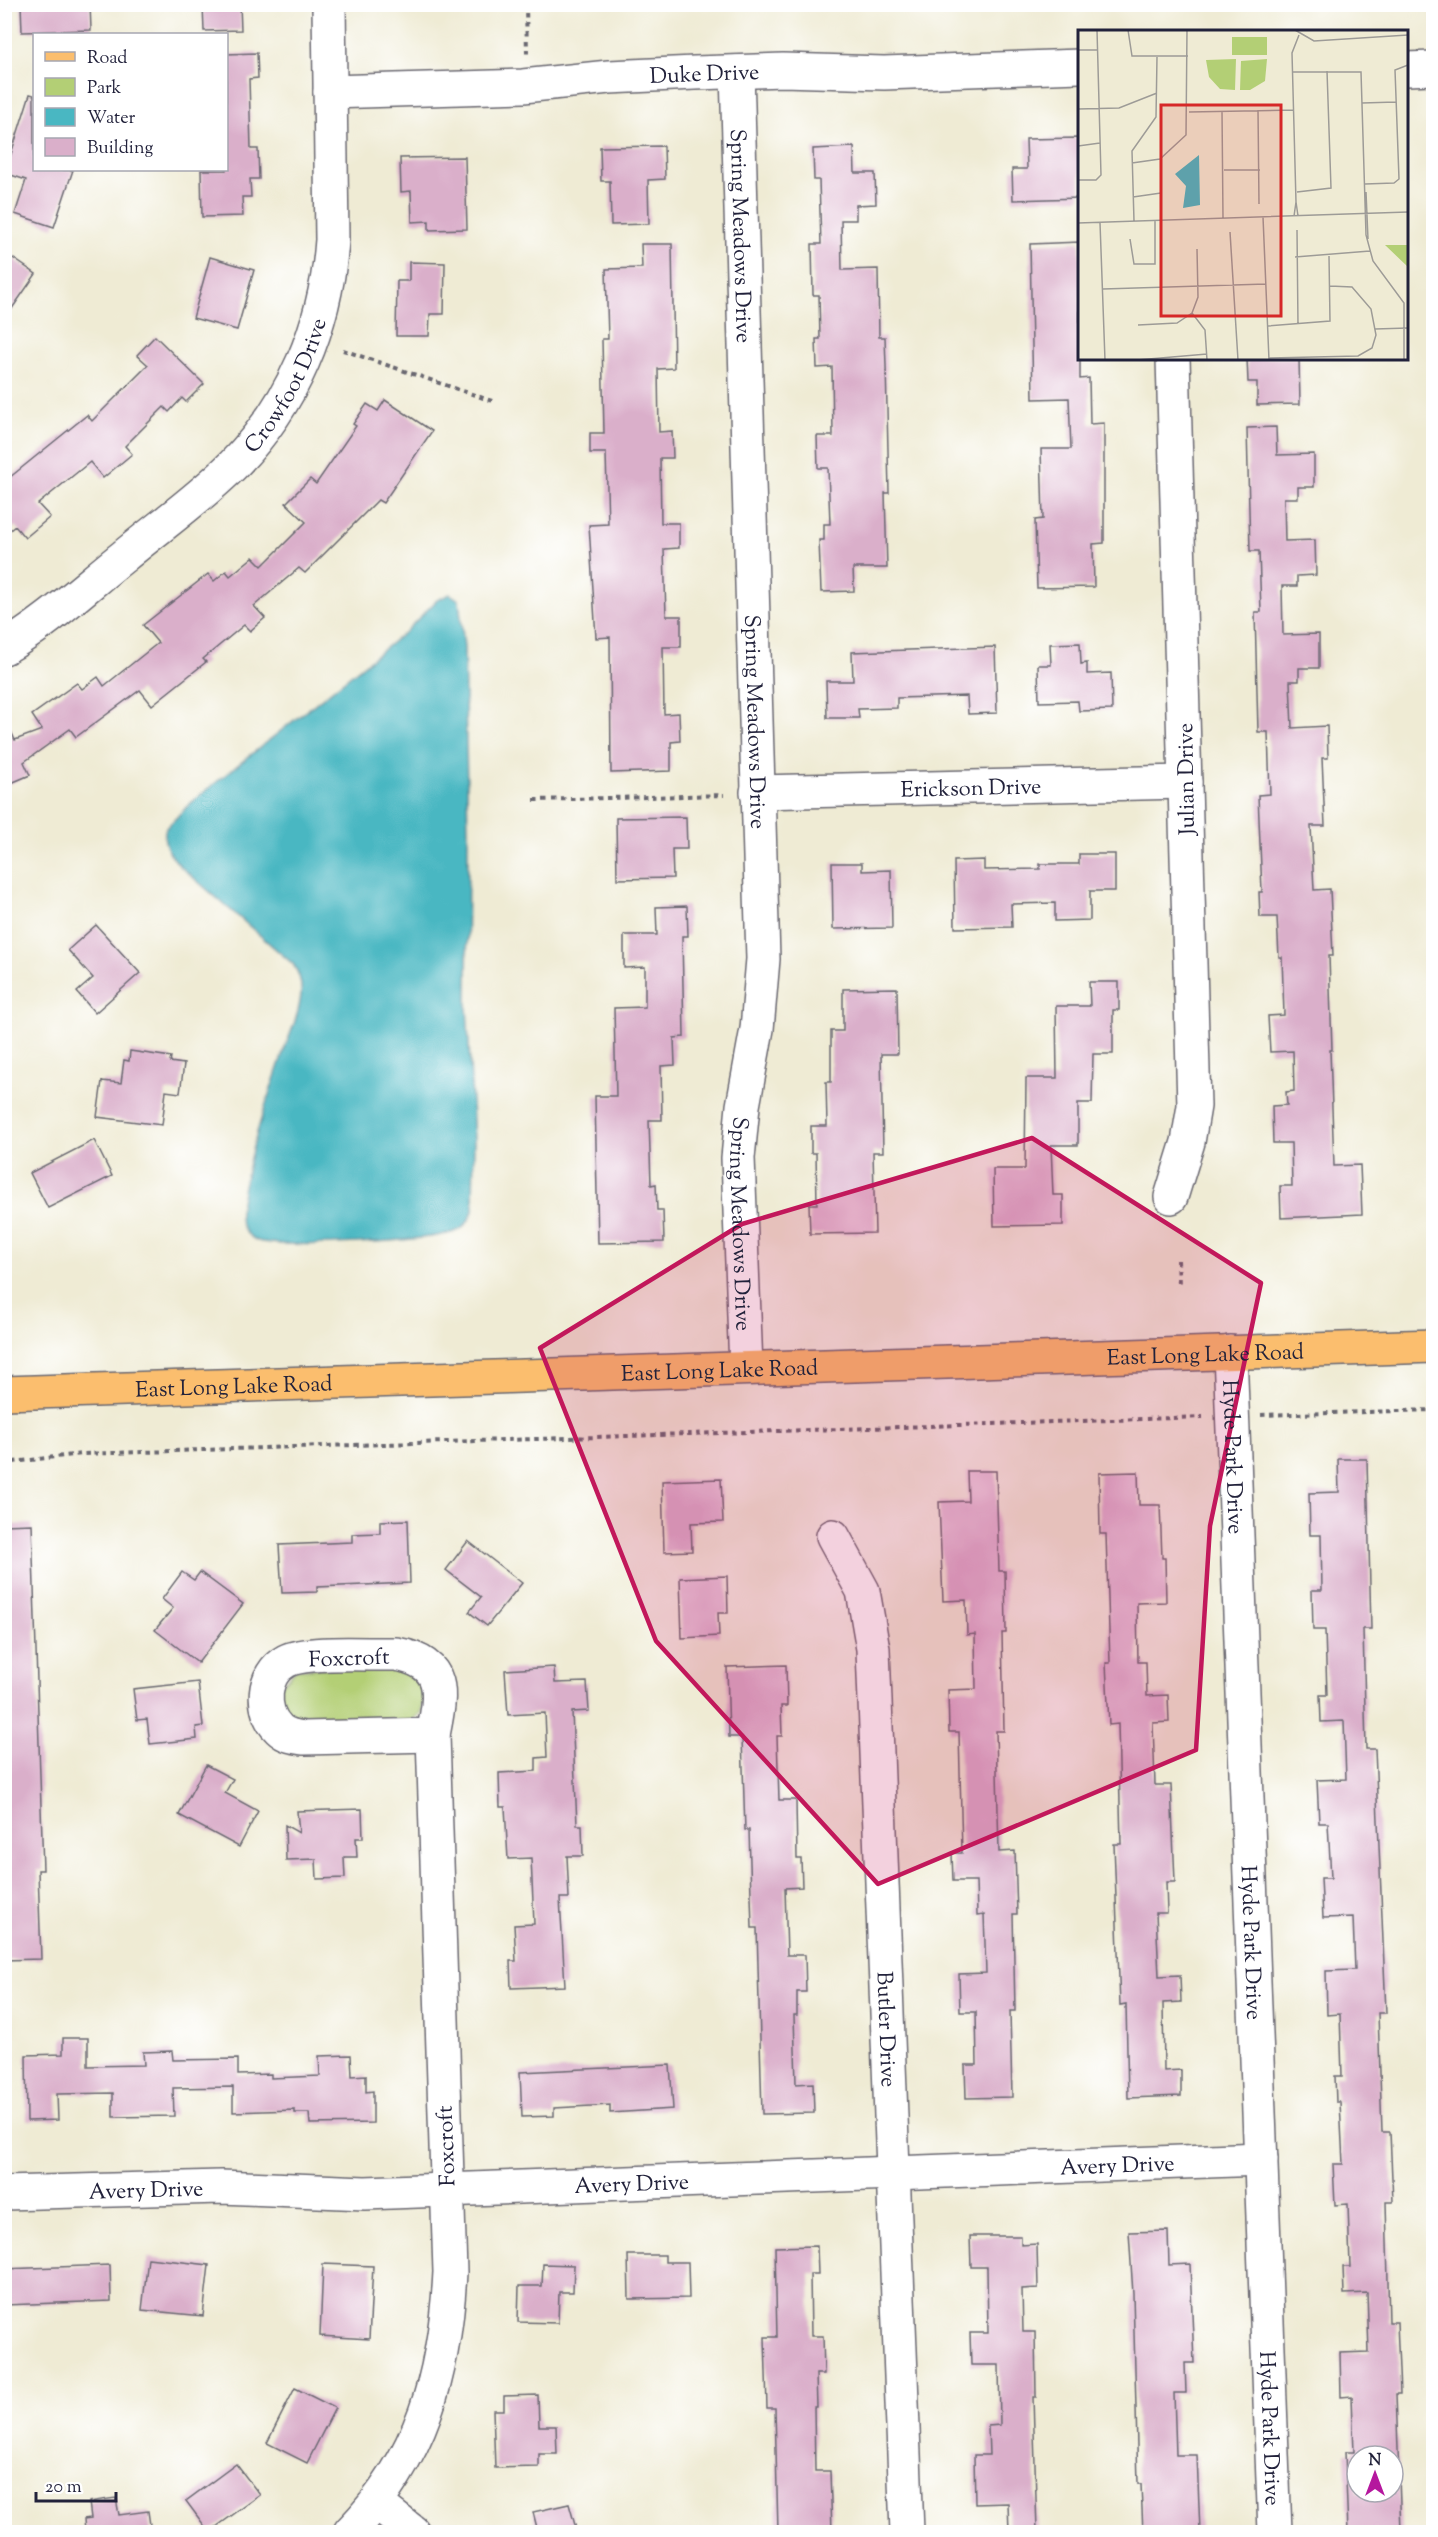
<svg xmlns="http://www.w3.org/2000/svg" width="1438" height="2537" viewBox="0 0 1438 2537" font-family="'Sorts Mill Goudy',serif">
<rect width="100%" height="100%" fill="#fff"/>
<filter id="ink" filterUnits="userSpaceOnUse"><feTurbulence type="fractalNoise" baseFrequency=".0167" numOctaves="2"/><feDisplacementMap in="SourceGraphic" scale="12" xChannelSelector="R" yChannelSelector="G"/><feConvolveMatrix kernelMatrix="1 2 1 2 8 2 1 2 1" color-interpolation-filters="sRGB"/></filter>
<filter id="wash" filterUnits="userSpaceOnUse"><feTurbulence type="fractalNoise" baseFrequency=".008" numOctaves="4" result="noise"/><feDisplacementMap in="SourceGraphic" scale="24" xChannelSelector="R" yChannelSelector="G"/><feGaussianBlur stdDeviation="1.35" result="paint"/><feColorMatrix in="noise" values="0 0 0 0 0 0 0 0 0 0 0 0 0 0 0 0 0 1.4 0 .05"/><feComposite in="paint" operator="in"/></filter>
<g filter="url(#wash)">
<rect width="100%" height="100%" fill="#efebd4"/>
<polygon fill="#b3cf75" stroke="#6a7858" stroke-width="1.5" points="403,1666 424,1682 422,1712 410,1722 299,1725 284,1715 280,1687 296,1669"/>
<path fill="#49b7c2" stroke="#366c7e" stroke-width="1.5" d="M450 594 459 600 464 647 468 834 467 1006 474 1140 473 1211C470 1219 465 1228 457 1231 430 1242 285 1249 258 1241 251 1238 245 1233 242 1226 237 1215 242 1197 244 1186 252 1142 267 1101 281 1059 288 1038 299 1017 301 994 302 984 299 973 293 964L180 866C170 854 161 844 166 828L194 800 405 632 437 600Z"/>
<g id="blocks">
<g fill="#daafca" fill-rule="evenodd">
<polygon points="21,4 90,4 91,30 22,32"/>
<polygon points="203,4 240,4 241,30 204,31"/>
<polygon points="257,53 258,78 249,79 251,149 258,149 259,179 250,179 251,197 242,197 243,216 202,217 201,170 226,170 226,54"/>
<polygon points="30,94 34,95 34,170 73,170 54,227 15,214 26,180 5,173"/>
<polygon points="1080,138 1080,198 1013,200 1012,169 1027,169 1026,139"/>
<polygon points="664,146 665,179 648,180 649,224 611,225 610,181 601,181 600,147"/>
<polygon points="854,147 855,173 875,173 876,204 856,205 856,220 841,220 842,270 878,269 879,337 885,337 886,366 889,493 885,493 887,568 853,568 854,591 821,592 819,540 824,540 824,524 830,524 828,468 818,468 817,436 833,436 832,367 817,368 816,339 820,339 819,295 813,295 812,244 821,244 819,180 814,180 813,149"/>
<polygon points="465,157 467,229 429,230 429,221 412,222 411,191 401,192 400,158"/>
<polygon points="1080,242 1080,379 1089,378 1090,424 1104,423 1104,543 1093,544 1094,587 1037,588 1035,520 1043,519 1041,449 1071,449 1069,398 1033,399 1030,244"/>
<polygon points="641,244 672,244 674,368 658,369 659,432 672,431 673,458 660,458 661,523 679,523 679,548 664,549 666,616 681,616 681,647 663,647 664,714 679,713 680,741 671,742 671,771 611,773 610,637 596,638 589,525 608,524 606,453 590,453 590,433 604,433 602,339 608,339 606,269 642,268"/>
<polygon points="4,252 36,274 4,320"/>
<polygon points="210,257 254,270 237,330 193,318"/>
<polygon points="409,262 445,263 444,314 430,314 429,336 396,336 397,281 409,281"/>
<polygon points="155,336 204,384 186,402 182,398 169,412 164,407 125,446 132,454 103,478 90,462 38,504 50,517 25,538 15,526 4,535 4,482 87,415 92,421 148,365 137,355"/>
<polygon points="1247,358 1299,358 1300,404 1257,405 1257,382 1248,382"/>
<polygon points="385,400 432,431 383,503 378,500 305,573 299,568 254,606 265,618 250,631 244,625 203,659 206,662 152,705 140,690 76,737 70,729 24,762 30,775 4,786 4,716 15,740 42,730 32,715 77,683 82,689 98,677 104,686 158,643 143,625 208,574 214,581 226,571 230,576 253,557 262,566 306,522 286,503 310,479 316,484 356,426 353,424 367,404 378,411"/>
<polygon points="1276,427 1277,455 1314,454 1314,487 1298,487 1298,498 1284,498 1285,541 1315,540 1316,575 1297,576 1297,586 1282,586 1283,635 1319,634 1319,668 1299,668 1299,681 1290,681 1292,728 1327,726 1328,758 1322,758 1325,826 1311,826 1314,890 1330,889 1333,956 1329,956 1332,1050 1330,1050 1334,1166 1360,1165 1362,1214 1281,1218 1280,1186 1292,1186 1291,1143 1273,1143 1272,1106 1287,1105 1286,1092 1294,1091 1293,1051 1270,1052 1268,1016 1284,1015 1282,957 1279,957 1277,917 1260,917 1259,892 1262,892 1258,795 1270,794 1268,732 1258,732 1255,612 1261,612 1259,551 1250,551 1247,428"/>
<polygon points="1080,643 1081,664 1087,663 1087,674 1111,673 1112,710 1079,711 1078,701 1039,702 1038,665 1051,665 1050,644"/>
<polygon points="995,647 997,713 968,714 967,696 897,698 897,708 858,709 859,718 827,718 826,681 853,681 852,652"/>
<polygon points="686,817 687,849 672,849 673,878 617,879 616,818"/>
<polygon points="1079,854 1115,854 1115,891 1090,891 1090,920 1055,921 1055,903 1011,904 1012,927 955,928 954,861 984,860 984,870 1040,869 1040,864 1079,864"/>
<polygon points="832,863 862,863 862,871 891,870 892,928 833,929"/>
<polygon points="687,906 688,936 682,936 684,1037 674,1038 675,1065 661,1066 662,1120 649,1120 651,1185 656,1184 657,1210 663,1210 664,1242 598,1243 595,1096 616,1096 614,1008 645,1007 645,967 624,968 624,935 657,935 656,907"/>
<polygon points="96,925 140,973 95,1013 77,992 93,978 68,950"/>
<polygon points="1089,982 1119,982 1119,1010 1113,1010 1113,1054 1093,1054 1092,1103 1078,1103 1078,1145 1051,1145 1053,1195 1063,1195 1063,1225 994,1226 993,1169 1025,1169 1026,1078 1057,1078 1056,1006 1090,1006"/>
<polygon points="897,988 898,1054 881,1054 883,1152 873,1152 875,1233 810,1234 809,1204 817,1204 816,1153 811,1153 811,1126 827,1126 826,1082 831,1082 831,1031 843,1031 843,989"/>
<polygon points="130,1051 171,1057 170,1062 184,1064 180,1093 166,1091 162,1125 97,1117 102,1081 121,1083 124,1060 129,1061"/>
<polygon points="94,1140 112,1176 48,1208 30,1173"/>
<path d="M1338 1459H1367L1371 1629H1363L1366 1749H1375L1386 2013H1378L1382 2132H1390L1393 2202H1386L1389 2322H1397L1400 2394H1396L1401 2532H1348L1345 2452H1354L1352 2396 1341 2397 1340 2353 1369 2352 1367 2293 1344 2294 1343 2267H1350L1348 2204 1335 2205 1333 2164H1343L1340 2102H1336L1335 2076H1342L1340 2014 1327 2015 1326 1971 1355 1970 1353 1917 1323 1918 1321 1878H1331L1328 1823H1319L1317 1780 1346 1779 1344 1721 1321 1722 1320 1695H1327L1325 1630H1313L1312 1590H1322L1321 1535H1310L1309 1493 1339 1492ZM1357 2456H1393V2492H1357Z"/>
<polygon points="967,1471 996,1471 999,1571 1005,1571 1006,1633 1002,1633 1004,1731 996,1731 999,1852 1015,1851 1017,1914 1013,1914 1015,2011 1010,2011 1012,2097 966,2098 965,2065 977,2065 976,2012 960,2012 959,1974 986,1973 984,1914 977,1915 976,1881 953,1881 952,1853 962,1853 959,1732 949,1732 948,1690 976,1689 975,1634 967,1635 966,1600 943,1601 939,1502 968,1501"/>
<polygon points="1138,1472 1139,1505 1160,1505 1162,1558 1165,1558 1166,1602 1137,1603 1138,1662 1146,1662 1147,1696 1168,1695 1169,1722 1153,1723 1155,1785 1171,1785 1175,1882 1166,1882 1167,1913 1156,1913 1159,1976 1180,1975 1181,2002 1163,2003 1164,2071 1181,2070 1181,2096 1128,2098 1126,2004 1120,2005 1114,1844 1121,1844 1118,1724 1109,1725 1106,1663 1110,1663 1106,1534 1100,1534 1099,1473"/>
<polygon points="721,1479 723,1522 691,1523 692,1551 664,1552 662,1481"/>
<polygon points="408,1520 410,1583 317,1587 317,1592 282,1593 279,1545 352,1542 352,1534 380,1533 380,1521"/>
<polygon points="32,1524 43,1870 38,1870 41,1959 4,1960 4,1525"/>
<polygon points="468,1541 522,1583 487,1626 469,1612 481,1597 446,1570"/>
<polygon points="182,1572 194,1580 200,1572 243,1604 198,1663 155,1630 173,1608 162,1599"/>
<polygon points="727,1576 728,1613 718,1613 719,1636 682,1638 680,1578"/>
<polygon points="786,1665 787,1706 781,1706 782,1736 777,1736 779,1800 796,1800 797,1859 801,1859 802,1887 785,1888 787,1955 805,1955 806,1992 797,1992 797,2015 794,2015 796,2084 813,2083 814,2113 762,2114 757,1928 752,1928 749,1830 745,1830 742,1737 729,1737 727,1667"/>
<polygon points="554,1667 555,1683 587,1682 589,1711 572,1712 577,1825 582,1825 583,1856 567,1856 569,1898 560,1898 565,1986 511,1988 510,1961 516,1961 514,1925 534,1924 531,1858 508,1859 505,1807 500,1807 499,1773 536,1771 536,1758 547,1757 545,1713 508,1715 505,1670"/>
<polygon points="198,1682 203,1726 196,1727 197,1739 150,1744 147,1719 137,1720 133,1689"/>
<polygon points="206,1765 233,1779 225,1793 258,1811 239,1847 179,1815"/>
<polygon points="362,1809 363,1838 356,1838 357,1857 344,1857 345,1878 317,1879 316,1859 286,1860 285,1825 299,1833 297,1811"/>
<polygon points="63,2038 88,2038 88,2066 144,2065 143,2052 172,2051 173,2060 238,2059 238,2075 271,2074 271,2078 320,2076 319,2056 351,2055 352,2076 366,2075 366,2092 373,2091 373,2123 310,2124 309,2113 295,2113 295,2110 233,2112 233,2087 173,2088 174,2116 113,2117 113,2093 57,2094 58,2120 27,2121 26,2055 63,2054"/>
<polygon points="670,2065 673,2109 610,2113 610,2105 554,2108 554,2116 522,2117 520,2072"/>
<polygon points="1168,2231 1169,2265 1190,2264 1194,2363 1185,2363 1186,2393 1174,2393 1176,2455 1197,2455 1200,2532 1143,2532 1141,2484 1138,2484 1133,2294 1129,2232"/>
<polygon points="970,2236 1021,2236 1021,2245 1037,2244 1038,2288 1022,2289 1023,2332 1035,2332 1036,2397 1033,2397 1037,2532 1009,2532 1008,2503 975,2504 974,2455 989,2455 988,2426 1000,2425 999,2365 971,2365 970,2333 988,2333 987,2267 971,2267"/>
<polygon points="817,2246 818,2274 810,2274 811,2336 823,2336 824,2374 816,2374 817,2407 814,2407 815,2471 830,2471 832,2532 778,2532 775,2408 767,2408 765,2337 777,2337 775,2247"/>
<polygon points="628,2255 665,2255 665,2262 688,2262 689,2298 629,2299"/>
<polygon points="148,2258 209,2265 203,2316 142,2310"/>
<polygon points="323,2264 373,2266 369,2339 320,2336"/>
<polygon points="543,2264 574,2265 573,2292 559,2292 558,2323 518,2322 519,2286 542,2286"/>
<polygon points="110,2265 111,2301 4,2305 4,2269"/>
<polygon points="295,2388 335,2408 307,2463 267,2443"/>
<polygon points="538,2395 539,2426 556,2426 557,2454 539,2454 539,2467 495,2468 493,2410 504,2410 504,2396"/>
<polygon points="236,2464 260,2495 209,2532 186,2501"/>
<polygon points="116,2498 119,2515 148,2511 151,2532 85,2532 84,2519 91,2518 89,2502"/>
<polygon points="569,2504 577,2532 538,2532 533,2512"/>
</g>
</g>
</g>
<g filter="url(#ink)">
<use href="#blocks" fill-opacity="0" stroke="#6a6871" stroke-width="1.5"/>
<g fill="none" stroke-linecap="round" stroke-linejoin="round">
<defs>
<g id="minor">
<polyline points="1406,69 1434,68"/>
<path id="s1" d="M737 72 763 959 757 1029 743 1106 738 1158 746 1368"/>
<path id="s2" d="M330 92 523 86 609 77 695 73 783 70 884 73 1080 66"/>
<path id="s3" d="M4 648C47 623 85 587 124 556 160 526 200 498 233 465 293 404 326 326 332 240L329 4"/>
<path id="s4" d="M757 792 1185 782"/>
<polyline points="1171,1197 1188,1142 1194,1106 1173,358"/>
<path id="s5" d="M1230 1352 1275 2532"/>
<path id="s6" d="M833 1536 863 1591 873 1649 907 2532"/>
<path d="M396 1654C448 1663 441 1694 433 1735L304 1738C295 1737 286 1736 279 1729 260 1711 262 1674 286 1661 307 1650 370 1655 396 1654Z"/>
<path id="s7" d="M4 2193 221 2187 365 2193 1261 2159"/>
<polyline points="376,2503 413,2532"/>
<path d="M350 2532C422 2458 445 2374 450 2272L433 1735"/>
</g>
<g id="major">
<path id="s8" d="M4 1393 1434 1346"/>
</g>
</defs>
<use href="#minor" stroke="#6a6871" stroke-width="36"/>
<use href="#major" stroke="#6a6871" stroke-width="36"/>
<g stroke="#6a6871" stroke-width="4" stroke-dasharray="4.5 4.5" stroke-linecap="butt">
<polyline points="526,4 527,54"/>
<polyline points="343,350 495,402"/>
<polyline points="534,800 724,795"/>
<polyline points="1178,1260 1179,1285"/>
<polyline points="1261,1415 1434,1410"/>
<polyline points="4,1463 82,1454 1203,1417"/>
</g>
<use href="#minor" stroke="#fff" stroke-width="33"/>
<use href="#major" stroke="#fbbe6e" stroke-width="33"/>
</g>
</g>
<path fill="#c2185b" fill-opacity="0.2" stroke="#c2185b" stroke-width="4.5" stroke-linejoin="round" d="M1032 1138 1261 1283 1210 1526 1196 1750 878 1884 656 1641 540 1348 742 1224Z"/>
<g text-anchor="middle" stroke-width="4.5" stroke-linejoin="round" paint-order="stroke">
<g font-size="22" fill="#22223b" stroke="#fff">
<text dy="8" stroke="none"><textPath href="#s2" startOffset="375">Duke Drive</textPath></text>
<text dy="8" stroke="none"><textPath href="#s1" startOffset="164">Spring Meadows Drive</textPath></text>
<text dy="8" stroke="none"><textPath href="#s3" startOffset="390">Crowfoot Drive</textPath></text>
<text dy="8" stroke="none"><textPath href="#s1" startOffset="650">Spring Meadows Drive</textPath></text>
<text transform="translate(1185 779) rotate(-91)" y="8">Julian Drive</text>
<text dy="8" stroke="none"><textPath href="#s4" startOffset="214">Erickson Drive</textPath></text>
<text dy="8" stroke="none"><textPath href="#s1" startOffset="1154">Spring Meadows Drive</textPath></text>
<text dy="8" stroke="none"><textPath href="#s8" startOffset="1202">East Long Lake Road</textPath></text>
<text dy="8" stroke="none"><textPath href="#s8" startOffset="716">East Long Lake Road</textPath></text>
<text dy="8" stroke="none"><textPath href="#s8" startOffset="230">East Long Lake Road</textPath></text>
<text dy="8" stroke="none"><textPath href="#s5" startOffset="105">Hyde Park Drive</textPath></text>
<text transform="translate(349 1657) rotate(-2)" y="8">Foxcroft</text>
<text dy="8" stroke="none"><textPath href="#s5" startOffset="591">Hyde Park Drive</textPath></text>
<text dy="8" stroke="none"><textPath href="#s6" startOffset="502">Butler Drive</textPath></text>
<text transform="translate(445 2146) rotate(-92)" y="8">Foxcroft</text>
<text dy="8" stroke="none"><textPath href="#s7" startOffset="1114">Avery Drive</textPath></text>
<text dy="8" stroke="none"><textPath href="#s7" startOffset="628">Avery Drive</textPath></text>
<text dy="8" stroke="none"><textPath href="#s7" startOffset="142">Avery Drive</textPath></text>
<text dy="8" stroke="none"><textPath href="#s5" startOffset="1077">Hyde Park Drive</textPath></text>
</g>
</g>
<g transform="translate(1078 30)">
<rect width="330" height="330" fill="#efebd4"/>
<path d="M189 7V25H154V7ZM158 29 157 60 142 59 131 47 128 30ZM189 29 187 51 172 60H162L163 31ZM307 215H330V237Z" fill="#b3cf75"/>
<path d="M121 125 122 175 105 178 108 156 97 144Z" fill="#49b7c2"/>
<path fill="none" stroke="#9d9b97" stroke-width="1.5" d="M50 0 54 26H110M217 0 236 11 330 5M0 20H20M214 42H283L288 205 295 231 326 273V330M284 73 318 72M0 79 41 78 79 63M180 80 181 174M144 81 145 188M111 82 215 80M0 116 22 113M54 133 82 129 108 105 109 0M146 140H182M0 150H18L23 145 19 0M287 154 316 153 321 149 317 40 330 35M219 162 253 158 249 41M288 162 290 209M55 167 83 163M218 172 214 23 221 5M216 186 218 172 220 186M185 187 191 330M56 191 54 121 78 87 79 27M0 193 330 182M22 193 27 330M219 200 220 295M152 202 160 330M52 209 56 234H77V191M217 227 292 221M25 259 188 254M114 283 127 300 129 330M60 295 99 293 114 283 120 267 119 219M190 296 252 291 251 226M297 299 330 298M191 328 280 326 294 318 298 305 293 279 274 257 252 256M59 330 129 324"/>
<path fill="#d62828" fill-opacity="0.15" stroke="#d62828" stroke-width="3" d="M83 75H203V286H83Z"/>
<rect width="330" height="330" fill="none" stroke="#22223b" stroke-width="3"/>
</g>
<rect width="1438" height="2537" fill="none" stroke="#fff" stroke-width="24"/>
<rect x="33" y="33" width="195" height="138" fill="#ffffff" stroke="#a7a7b1" stroke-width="1.5"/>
<rect x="45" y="52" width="30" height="9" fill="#fbbe6e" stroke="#a7a7b1" stroke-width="1.5"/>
<text x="87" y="63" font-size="18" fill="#22223b">Road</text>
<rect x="45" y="78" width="30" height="18" fill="#b3cf75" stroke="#a7a7b1" stroke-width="1.5"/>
<text x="87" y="93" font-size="18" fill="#22223b">Park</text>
<rect x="45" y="108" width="30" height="18" fill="#49b7c2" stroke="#a7a7b1" stroke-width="1.5"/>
<text x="87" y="123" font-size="18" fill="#22223b">Water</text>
<rect x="45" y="138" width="30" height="18" fill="#daafca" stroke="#a7a7b1" stroke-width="1.5"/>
<text x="87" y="153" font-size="18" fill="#22223b">Building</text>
<g transform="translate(1375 2474)"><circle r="28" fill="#ffffff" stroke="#a7a7b1" stroke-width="1.5"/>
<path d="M0-4.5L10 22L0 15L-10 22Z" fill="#b5179e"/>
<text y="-9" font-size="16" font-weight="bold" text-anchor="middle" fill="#22223b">N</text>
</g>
<path d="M36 2492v9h80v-9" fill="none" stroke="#22223b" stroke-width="3"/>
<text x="45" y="2492" font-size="18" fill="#22223b" stroke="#ffffff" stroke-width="4.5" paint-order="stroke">20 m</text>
</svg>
